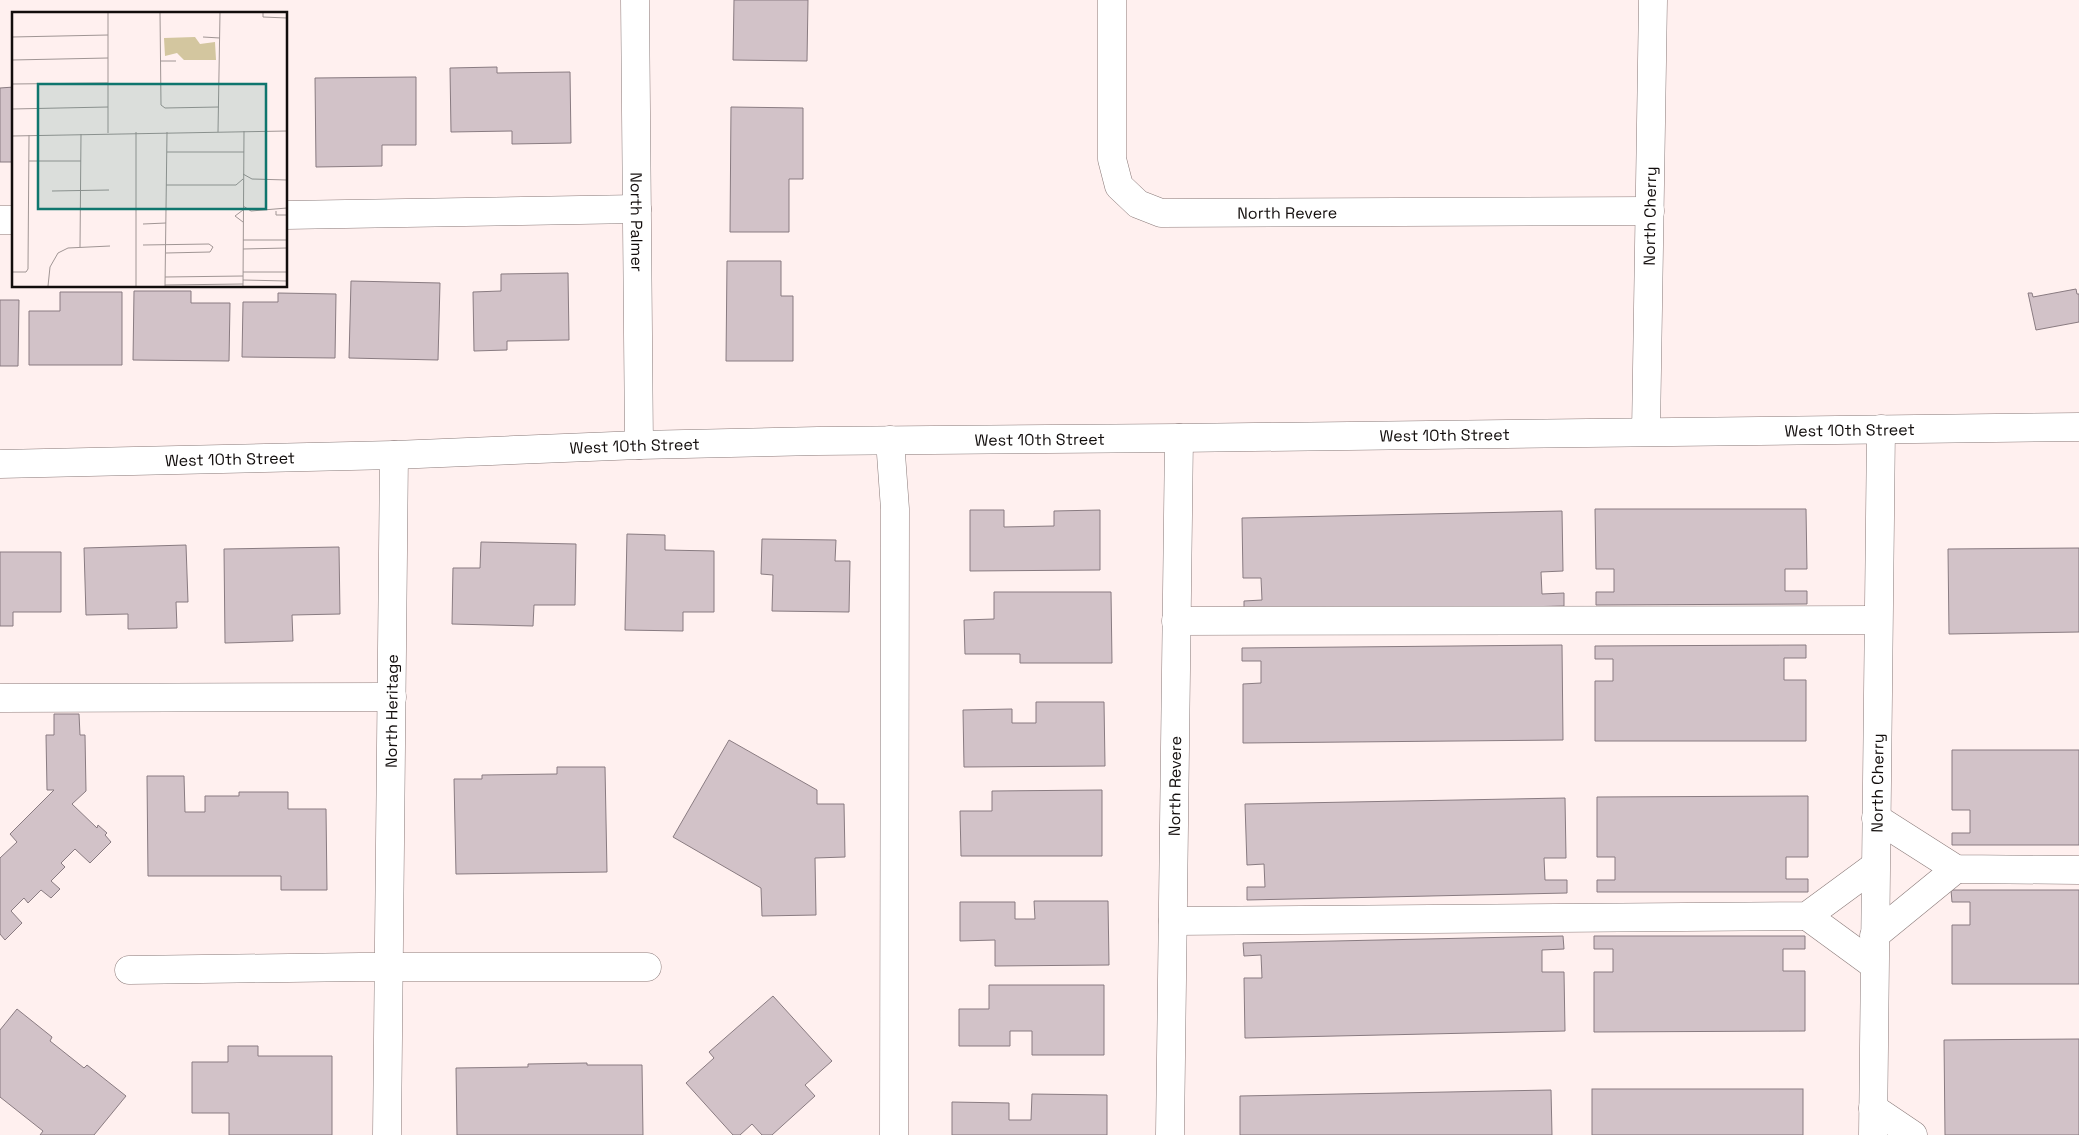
<svg xmlns="http://www.w3.org/2000/svg" width="2079" height="1135" viewBox="0 0 2079 1135" font-family="'Space Grotesk',sans-serif">
<rect width="100%" height="100%" fill="#fff0ef"/>
<g fill="#d2c2c8" stroke="#897b81">
<polygon points="734,0 808,0 807,61 733,60"/>
<polygon points="497,67 497,73 570,72 571,143 512,144 512,131 451,132 450,68"/>
<polygon points="416,77 416,145 382,145 382,166 316,167 315,78"/>
<polygon points="14,87 14,162 0,162 0,88"/>
<polygon points="731,107 803,108 803,179 789,179 789,232 730,232"/>
<polygon points="727,261 781,261 781,296 793,296 793,361 726,361"/>
<polygon points="568,273 569,340 507,341 507,350 474,351 473,292 501,291 501,274"/>
<polygon points="351,281 440,283 438,360 349,358"/>
<polygon points="2076,289 2077,294 2079,294 2079,322 2036,330 2028,293 2032,293 2033,297"/>
<polygon points="134,291 191,291 191,303 230,303 229,361 133,360"/>
<polygon points="60,292 122,292 122,365 29,365 29,311 60,311"/>
<polygon points="278,293 336,294 335,358 242,357 243,302 278,302"/>
<polygon points="0,300 19,300 18,366 0,366"/>
<polygon points="1595,509 1806,509 1807,569 1785,569 1785,591 1807,591 1807,604 1596,605 1596,592 1614,592 1614,569 1596,569"/>
<polygon points="970,510 1004,510 1004,527 1054,526 1054,511 1100,510 1100,570 970,571"/>
<polygon points="1562,511 1563,571 1541,572 1542,594 1564,593 1564,606 1244,614 1244,601 1262,600 1261,578 1243,578 1242,518"/>
<polygon points="627,534 665,535 665,550 714,551 714,612 683,612 683,631 625,630"/>
<polygon points="762,539 836,540 835,561 850,561 849,612 772,611 773,575 761,574"/>
<polygon points="481,542 576,544 575,605 534,605 533,626 452,624 453,568 480,568"/>
<polygon points="186,545 188,602 176,602 177,628 128,629 128,614 86,615 84,548"/>
<polygon points="339,547 340,614 292,615 293,641 225,643 224,549"/>
<polygon points="2079,548 2079,632 1949,634 1948,549"/>
<polygon points="0,552 61,552 61,612 13,612 13,626 0,626"/>
<polygon points="994,592 1111,592 1112,663 1020,663 1020,654 965,654 964,620 994,619"/>
<polygon points="1562,645 1563,740 1243,743 1243,684 1261,683 1261,661 1242,661 1242,648"/>
<polygon points="1806,645 1806,658 1784,658 1784,680 1806,680 1806,741 1595,741 1595,681 1613,681 1613,659 1595,659 1595,646"/>
<polygon points="1036,702 1104,702 1105,766 964,767 963,710 1012,709 1012,723 1036,723"/>
<polygon points="54,714 79,714 80,735 85,735 86,791 72,804 97,828 98,825 107,833 105,835 111,842 90,863 75,849 61,863 65,867 51,881 60,889 51,898 41,890 28,903 24,898 11,911 22,923 5,940 0,934 0,858 17,842 10,834 54,790 47,790 46,735 54,735"/>
<polygon points="729,740 817,790 817,804 844,804 845,857 815,858 816,915 762,916 761,888 673,837"/>
<polygon points="1952,750 2079,750 2079,845 1952,845 1952,833 1970,833 1970,810 1952,810"/>
<polygon points="557,767 605,767 607,872 456,874 454,779 482,779 482,775 557,774"/>
<polygon points="147,776 184,776 185,812 205,812 205,796 239,796 239,792 288,792 288,809 326,809 327,890 281,890 281,876 148,876"/>
<polygon points="1102,790 1102,856 961,856 960,811 992,811 992,791"/>
<polygon points="1808,796 1808,857 1786,857 1786,879 1808,879 1808,892 1597,892 1597,880 1615,880 1615,857 1597,857 1597,797"/>
<polygon points="1565,798 1566,858 1544,858 1545,880 1567,880 1567,893 1247,900 1247,887 1265,887 1264,864 1247,865 1245,804"/>
<polygon points="1951,890 2079,890 2079,984 1952,984 1952,925 1970,925 1970,902 1952,902"/>
<polygon points="1034,901 1108,901 1109,965 995,966 995,940 960,941 960,902 1015,902 1015,919 1035,919"/>
<polygon points="1563,936 1564,949 1542,950 1542,972 1564,972 1565,1031 1245,1038 1244,978 1262,978 1261,955 1244,956 1243,943"/>
<polygon points="1594,936 1805,936 1805,949 1783,949 1783,971 1805,971 1805,1031 1594,1032 1594,972 1613,972 1613,949 1594,949"/>
<polygon points="989,985 1104,985 1104,1055 1032,1055 1032,1031 1010,1031 1010,1046 959,1046 959,1009 989,1009"/>
<polygon points="773,996 832,1061 805,1085 815,1096 772,1135 762,1135 752,1124 740,1135 733,1135 686,1083 714,1058 709,1052"/>
<polygon points="17,1009 52,1037 50,1041 84,1068 87,1065 126,1096 94,1135 40,1135 43,1131 0,1097 0,1030"/>
<polygon points="2079,1039 2079,1135 1945,1135 1944,1040"/>
<polygon points="228,1046 258,1046 258,1056 332,1056 332,1135 229,1135 229,1113 192,1113 192,1062 228,1062"/>
<polygon points="587,1063 587,1065 642,1065 643,1135 457,1135 456,1068 528,1067 528,1064"/>
<rect x="1592" y="1089" width="211" height="46"/>
<polygon points="1551,1090 1552,1135 1240,1135 1240,1096"/>
<polygon points="1032,1094 1107,1095 1107,1135 952,1135 952,1102 1009,1103 1009,1120 1031,1120"/>
</g>
<g fill="none" stroke-linecap="round" stroke-linejoin="round">
<defs>
<g id="minor">
<path id="s1" d="M635 0 639 445"/>
<path id="s2" d="M1112 0V159L1119 186 1138 204 1161 213 1650 211"/>
<polyline points="286,215 637,209"/>
<polyline points="0,220 14,220"/>
<path id="s3" d="M1646 431 1653 0"/>
<polyline points="890,440 895,509 894,1135"/>
<path id="s4" d="M0 464 394 455 639 445 818 441 1179 438 2079 427"/>
<polyline points="1176,621 1878,620"/>
<polyline points="0,698 392,697"/>
<polyline points="1876,818 1956,869 2079,870"/>
<polyline points="1807,916 1874,965"/>
<polyline points="1173,921 1807,916 1875,866"/>
<polyline points="1874,936 1956,869"/>
<polyline points="129,970 360,967 647,967"/>
<polyline points="1873,1108 1913,1135"/>
<path id="s5" d="M387 1135 394 455"/>
<path id="s6" d="M1170 1135 1179 438"/>
<path id="s7" d="M1873 1135 1881 429"/>
</g>
</defs>
<use href="#minor" stroke="#8a7a79" stroke-width="29"/>
<use href="#minor" stroke="#fff" stroke-width="28"/>
</g>
<g text-anchor="middle" stroke-width="4" stroke-linejoin="round" paint-order="stroke">
<g font-size="16" fill="#120d0c" stroke="#fff">
<text dy="6" stroke="none"><textPath href="#s2" startOffset="364">North Revere</textPath></text>
<text dy="6" stroke="none"><textPath href="#s3" startOffset="215">North Cherry</textPath></text>
<text dy="6" stroke="none"><textPath href="#s1" startOffset="222">North Palmer</textPath></text>
<text dy="6" stroke="none"><textPath href="#s4" startOffset="1850">West 10th Street</textPath></text>
<text dy="6" stroke="none"><textPath href="#s4" startOffset="1445">West 10th Street</textPath></text>
<text dy="6" stroke="none"><textPath href="#s4" startOffset="1040">West 10th Street</textPath></text>
<text dy="6" stroke="none"><textPath href="#s4" startOffset="635">West 10th Street</textPath></text>
<text dy="6" stroke="none"><textPath href="#s4" startOffset="230">West 10th Street</textPath></text>
<text dy="6" stroke="none"><textPath href="#s5" startOffset="424">North Heritage</textPath></text>
<text dy="6" stroke="none"><textPath href="#s7" startOffset="352">North Cherry</textPath></text>
<text dy="6" stroke="none"><textPath href="#s6" startOffset="349">North Revere</textPath></text>
</g>
</g>
<g transform="translate(12 12)">
<rect width="275" height="275" fill="#fff0ef"/>
<path d="M183 25 188 32 203 30 204 48H172L165 41 153 44 152 26Z" fill="#d3c69f"/>
<path fill="none" stroke="#a09594" stroke-width="1" d="M96 1V121M148 1 149 93 153 96 207 95M251 1V5L275 6M0 25 96 23M191 25 208 26M0 48 96 46M148 49H164M0 72 96 71M0 97 96 95M124 120V274M206 120 208 1M0 124 275 119M155 140H232M17 149H69M231 162 240 167 275 168M154 173H224L231 167M40 179 97 178M231 194 239 199 275 196M264 199V203H275M231 210 223 204 231 198M131 212 154 211M231 228H275M131 233 197 232 201 235 198 240 154 241M68 235 69 122M231 237 275 236M0 260H14L16 257 17 123M231 260H275M153 265 231 264M231 268 275 269M153 273 231 272M36 274 38 255 46 241 56 236 98 234M153 274 155 120M231 274 232 119"/>
<path fill="#0f766e" fill-opacity="0.15" stroke="#0f766e" stroke-width="2.5" d="M26 72H254V197H26Z"/>
<rect width="275" height="275" fill="none" stroke="#120d0c" stroke-width="2.5"/>
</g>
</svg>
